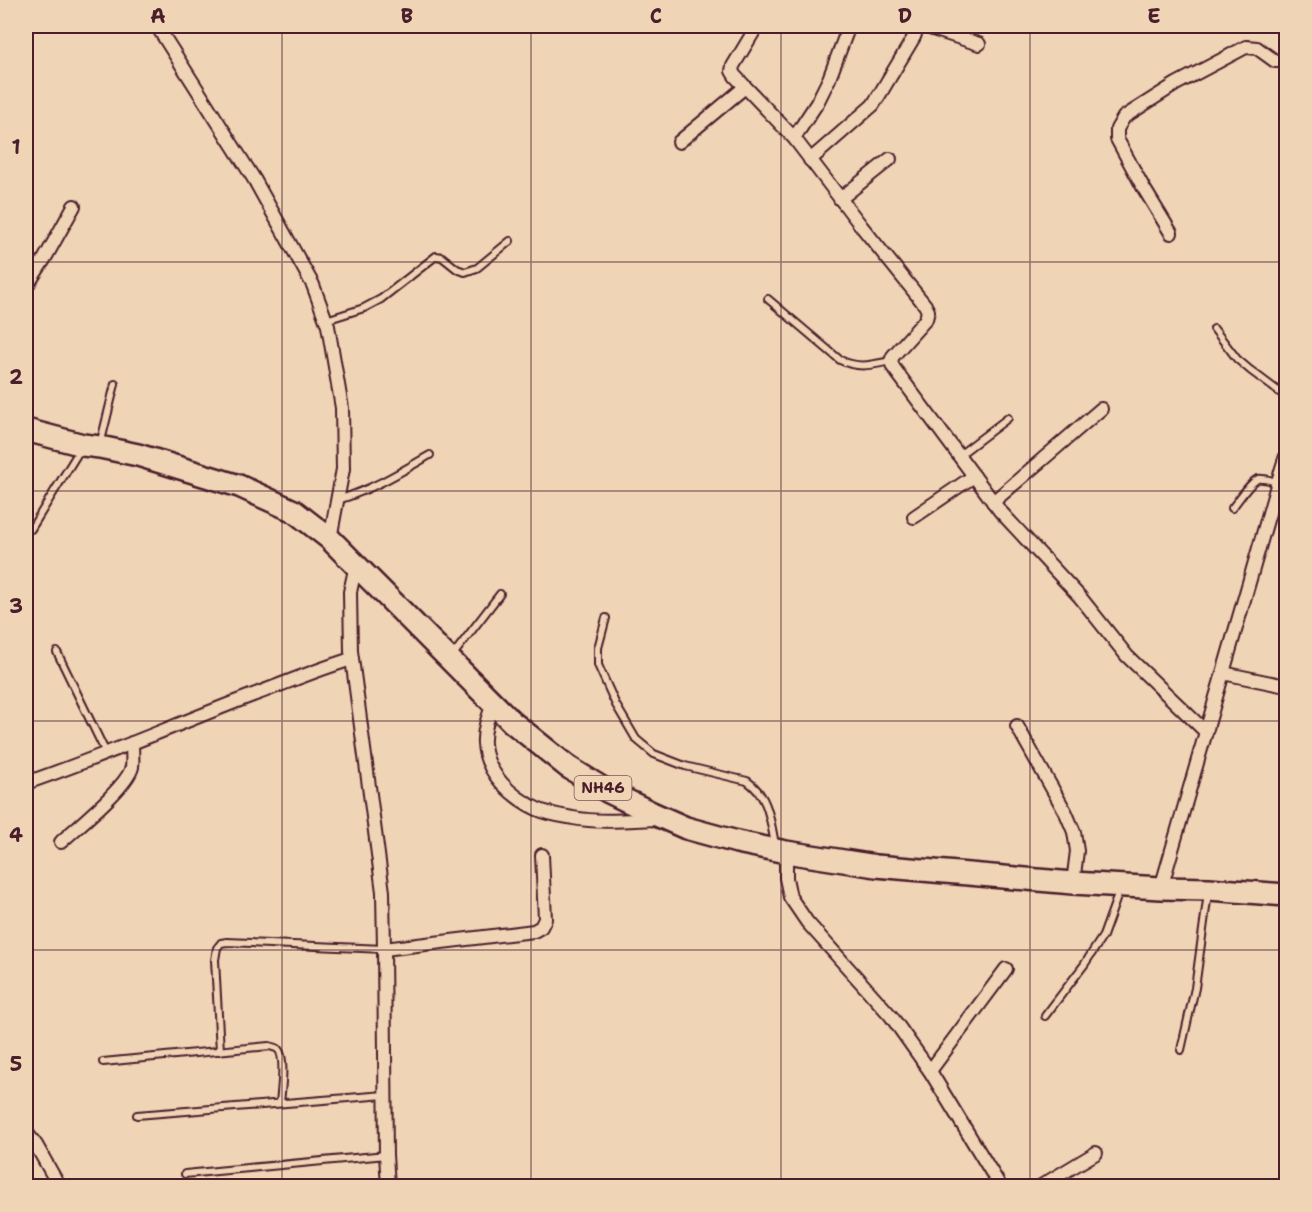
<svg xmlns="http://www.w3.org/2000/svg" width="1312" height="1212" viewBox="0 0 1312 1212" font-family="'Shantell Sans',sans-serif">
<rect width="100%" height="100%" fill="#f0d4b6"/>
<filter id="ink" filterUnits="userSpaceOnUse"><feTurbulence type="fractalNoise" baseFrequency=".0167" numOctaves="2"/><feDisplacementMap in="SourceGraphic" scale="12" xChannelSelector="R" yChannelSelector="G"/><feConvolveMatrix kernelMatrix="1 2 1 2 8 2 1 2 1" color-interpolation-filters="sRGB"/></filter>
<g filter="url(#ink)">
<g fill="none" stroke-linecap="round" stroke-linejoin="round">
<defs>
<g id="service">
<path d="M768 299 840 360C859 369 871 365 891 361"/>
<polyline points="326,320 364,308 381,299 436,256 442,257 457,269 465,272 477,268 510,241"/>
<polyline points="1214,329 1237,359 1250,370 1286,397"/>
<polyline points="100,445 115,384"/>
<polyline points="958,456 1008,418"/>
<path d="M338 500C373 489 399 473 430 455"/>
<path d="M1232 508C1238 501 1250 482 1258 479 1264 478 1272 481 1278 482"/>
<polyline points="31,529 81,448"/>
<path d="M606 618 598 648V665L616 705 636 739 654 754 685 766 747 781C769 796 770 820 775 844"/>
<polyline points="57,652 106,753"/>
<polyline points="453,655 500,594"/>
<polyline points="1045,1016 1084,965 1103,936 1120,889"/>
<polyline points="1181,1050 1195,988 1208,893"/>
<polyline points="220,1051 215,960 217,948 221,943 227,942 384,949"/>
<path d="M103 1062 269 1046C273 1047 275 1047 278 1049 286 1057 281 1092 280 1103"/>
<polyline points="137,1115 385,1095"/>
<polyline points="185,1174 386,1155"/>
</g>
<g id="minor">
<polyline points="157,26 254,179 313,285 328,326 342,408 343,469 330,539"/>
<polyline points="757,26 733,66 732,71 735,76 794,138 862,227 925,305 928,311 926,319 893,356 891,361 893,367 1000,511 1080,597 1127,656 1206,732"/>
<polyline points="923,26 979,44"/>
<polyline points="794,138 817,103 829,79 849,26"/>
<polyline points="679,142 745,87"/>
<polyline points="810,160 873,105 881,92 914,37 918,26"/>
<polyline points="840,199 890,159"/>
<polyline points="1171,233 1143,187 1117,139 1117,129 1124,117 1176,84 1246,47 1257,48 1275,61 1286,61"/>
<polyline points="26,287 45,258 74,206"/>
<polyline points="993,502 1101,409"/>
<polyline points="914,517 974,476"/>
<polyline points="356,565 350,592 351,651 383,892 384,949 386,1155 388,1186"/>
<polyline points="1223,673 1286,686"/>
<path d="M493 704C488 717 483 730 484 744 486 774 512 797 537 809 548 814 562 816 573 818 600 823 629 820 657 819"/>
<polyline points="1017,726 1066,813 1074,832 1077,851 1073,883"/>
<path d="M26 783C102 757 177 724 253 695 286 683 318 669 352 659"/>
<path d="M61 842C78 826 127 787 132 767 133 760 132 751 132 743"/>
<polyline points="786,852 786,878 790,897 807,922 891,1016 930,1071 1000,1186"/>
<polyline points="1161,888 1282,468 1286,456"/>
<polyline points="384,949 534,931 541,927 545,919 542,855"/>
<polyline points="930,1071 1006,969"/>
<polyline points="26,1132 36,1145 59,1186"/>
<polyline points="1041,1186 1096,1153"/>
</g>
<polyline id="trunk" points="26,430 83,445 100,447 138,455 239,486 294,511 330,539 512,722 568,767 607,791 652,813 686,828 737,842 786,852 876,866 1073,883 1161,888 1209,889 1286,895"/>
</defs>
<use href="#service" stroke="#4a1f2b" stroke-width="10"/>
<use href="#minor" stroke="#4a1f2b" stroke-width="16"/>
<use href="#trunk" stroke="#4a1f2b" stroke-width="26"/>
<use href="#service" stroke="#f0d4b6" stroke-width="6"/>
<use href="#minor" stroke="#f0d4b6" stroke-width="12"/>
<use href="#trunk" stroke="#f0d4b6" stroke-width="21"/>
</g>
</g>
<path fill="none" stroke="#4a1f2b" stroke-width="1.5" stroke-opacity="0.55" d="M282 26V1186M531 26V1186M781 26V1186M1030 26V1186M26 262H1286M26 491H1286M26 721H1286M26 950H1286"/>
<g text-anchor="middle" stroke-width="6" stroke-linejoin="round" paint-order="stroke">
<rect fill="#f0d4b6" stroke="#7c5555" stroke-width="1.5" x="574.5" y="776" width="57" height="24" rx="4.5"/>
<g font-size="15" font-weight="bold" fill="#4a1f2b">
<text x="603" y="793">NH46</text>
</g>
</g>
<rect width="1312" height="1212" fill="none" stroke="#f0d4b6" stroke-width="66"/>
<rect x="33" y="33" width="1246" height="1146" fill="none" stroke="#4a1f2b" stroke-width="2"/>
<g font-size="20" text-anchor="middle" font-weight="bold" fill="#4a1f2b">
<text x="158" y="23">A</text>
<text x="407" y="23">B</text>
<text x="656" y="23">C</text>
<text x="905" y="23">D</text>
<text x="1154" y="23">E</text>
<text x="16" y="154">1</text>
<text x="16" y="384">2</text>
<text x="16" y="613">3</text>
<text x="16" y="842">4</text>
<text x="16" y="1071">5</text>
</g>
</svg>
